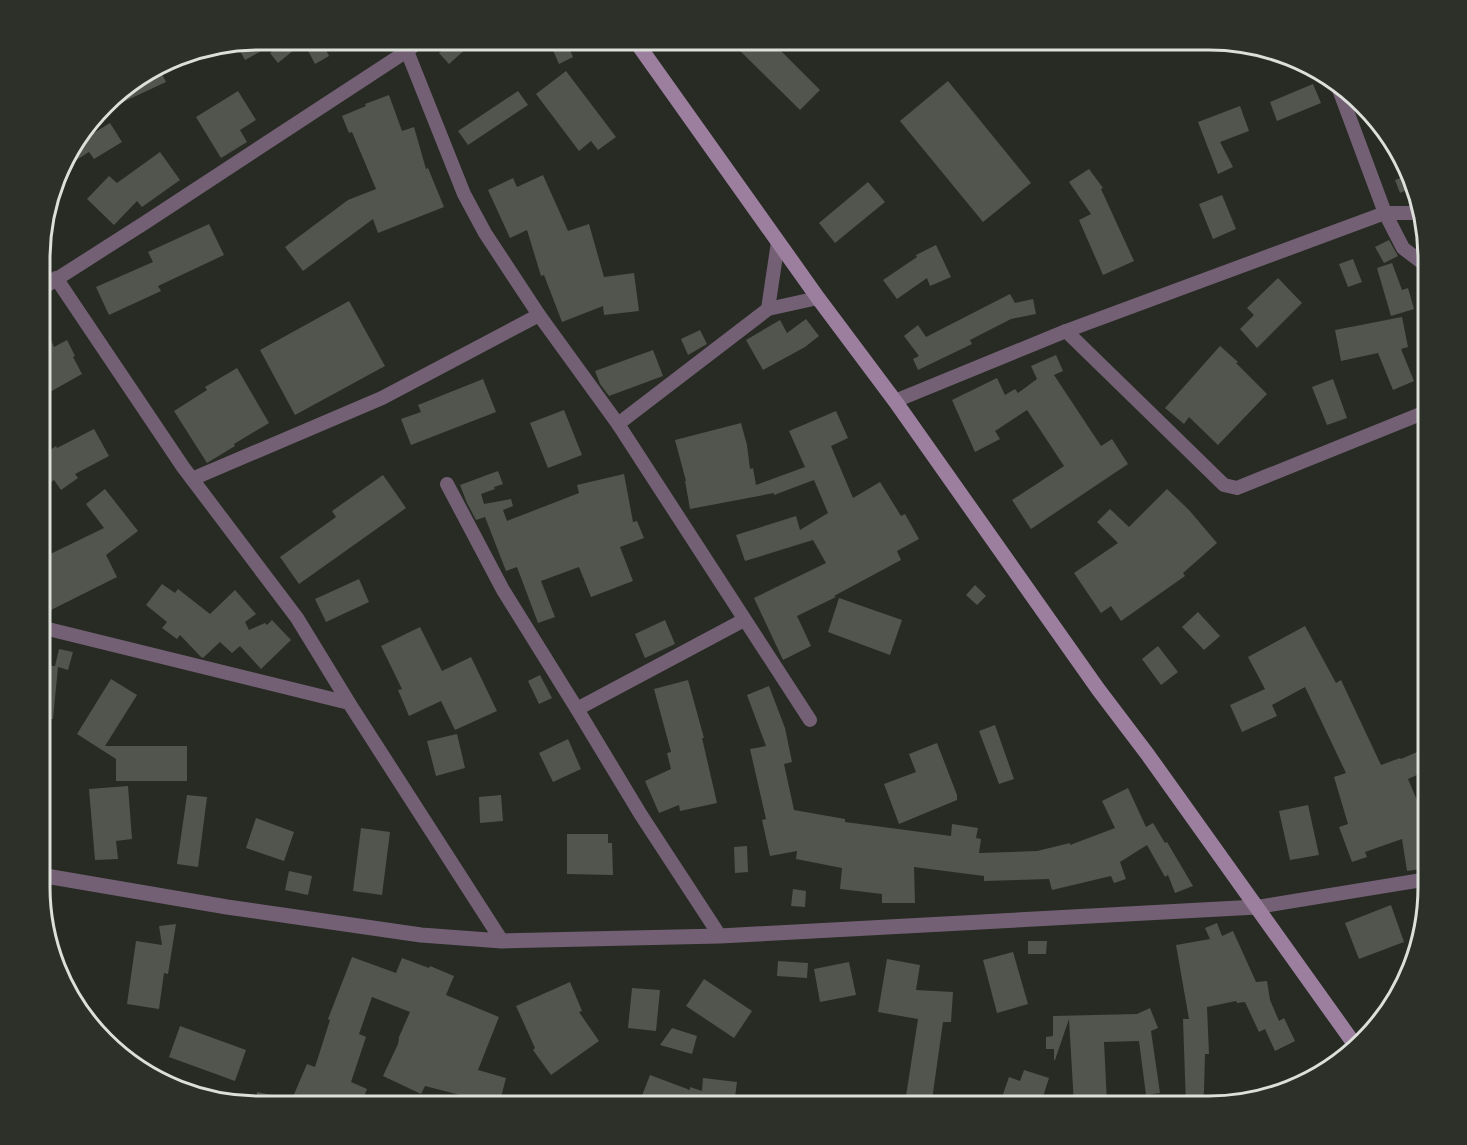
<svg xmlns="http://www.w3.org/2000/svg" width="1467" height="1145" viewBox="0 0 1467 1145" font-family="Commissioner,sans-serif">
<rect width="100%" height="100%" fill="#272b23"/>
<g fill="#51554d">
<polygon points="259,39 283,39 245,60 238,47 250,40"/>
<polygon points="311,39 320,39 329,56 315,64 304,43"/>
<polygon points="455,39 477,39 449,64 439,53"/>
<polygon points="548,39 565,39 573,57 559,64"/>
<polygon points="728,39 769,39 820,90 800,110"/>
<polygon points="286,40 294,50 278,63 270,53"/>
<polygon points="160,70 166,82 123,102 118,91"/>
<polygon points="566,71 616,137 598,150 591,141 579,151 536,94"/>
<polygon points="948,81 1031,183 983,222 900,121"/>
<polygon points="1313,84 1321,103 1277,121 1270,102"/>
<polygon points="238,91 256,120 240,130 247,142 221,158 196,117"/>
<polygon points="518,91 528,105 468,145 458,131"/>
<polygon points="389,95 402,131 414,127 426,169 428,168 444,207 378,233 373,219 303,271 285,247 348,200 376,189 352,132 349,133 342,116 366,106 365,104"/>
<polygon points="1240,106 1249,131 1220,142 1233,167 1218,174 1198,122"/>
<polygon points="110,123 122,142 94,159 89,152 62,169 69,148"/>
<polygon points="160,152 180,180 142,207 137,201 114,225 87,199 109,176 117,183"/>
<polygon points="1089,169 1103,188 1101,189 1134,261 1103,275 1079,220 1091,214 1069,182"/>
<polygon points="543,175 568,231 589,224 604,277 634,273 639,311 604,315 603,306 562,322 544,275 541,276 527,230 510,238 488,190 513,178 517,187"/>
<polygon points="1409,175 1412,188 1400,193 1395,180"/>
<polygon points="868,182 885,202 835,243 819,223"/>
<polygon points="1222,195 1236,229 1213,239 1199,204"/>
<polygon points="209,224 224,255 158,286 161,291 109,315 96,287 153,262 148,252"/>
<polygon points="1389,240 1398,256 1384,263 1375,247"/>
<polygon points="936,245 951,277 930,286 927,278 897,299 883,280 917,257 916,255"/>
<polygon points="1353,259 1362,282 1348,287 1339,264"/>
<polygon points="1392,263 1402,290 1408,288 1414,309 1391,316 1377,268"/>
<polygon points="1278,278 1302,303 1257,348 1240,329 1254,315 1247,308"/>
<polygon points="1010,294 1015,303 1033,299 1036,314 1011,319 970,340 972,344 918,370 913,359 919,356 904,336 918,325 926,337"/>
<polygon points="349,301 385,366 295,415 260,350"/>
<polygon points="1402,317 1408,347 1401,349 1414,381 1393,390 1378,353 1341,361 1335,330"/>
<polygon points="806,319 819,336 805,347 763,370 746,340 780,320 787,333"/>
<polygon points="700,330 707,344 688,355 681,339"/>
<polygon points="51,340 54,347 67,340 75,356 73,357 82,374 41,397 41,346"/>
<polygon points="1220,346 1238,362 1236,363 1267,394 1218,445 1189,417 1184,424 1165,408"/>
<polygon points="653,350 663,376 609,396 600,384 595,371"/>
<polygon points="1056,355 1063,371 1054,375 1101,446 1112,439 1128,464 1031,529 1012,500 1064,466 1027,410 995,431 1000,439 975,452 952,400 997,378 1005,395 1015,389 1018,393 1037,379 1031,366"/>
<polygon points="237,368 269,423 234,444 235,446 207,463 174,411 207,390 205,387"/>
<polygon points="483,379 496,412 411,445 401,419 421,412 418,405"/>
<polygon points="1333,379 1347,418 1327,425 1312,387"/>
<polygon points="564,410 582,455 548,468 530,423"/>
<polygon points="836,411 848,438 831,446 853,498 880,482 901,516 905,514 919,539 897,551 901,560 834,596 836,597 797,616 811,646 783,660 754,598 826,563 813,540 745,561 736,535 796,516 800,530 828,513 814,480 774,495 774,493 690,509 685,481 686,481 675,440 741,423 747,445 750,469 753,468 756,485 805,467 789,431"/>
<polygon points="94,429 109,456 75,474 78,478 61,490 54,480 40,490 40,457 56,446 57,448"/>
<polygon points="498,471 503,484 494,487 495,489 481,494 484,504 511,499 513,506 503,510 507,521 579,493 577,485 624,474 633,522 637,521 644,538 620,547 633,581 591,597 579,567 541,581 555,617 538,623 517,567 506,571 485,517 476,520 467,503 460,485"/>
<polygon points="383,475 406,508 299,584 280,557 336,517 332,511"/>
<polygon points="105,489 138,531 106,555 117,577 49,611 40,593 40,559 104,528 86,504"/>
<polygon points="1167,489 1189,510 1217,543 1183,573 1185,576 1121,621 1111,606 1101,613 1074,573 1118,543 1097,522 1110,509 1129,527"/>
<polygon points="359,579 369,602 326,622 315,599"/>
<polygon points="162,584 175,593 178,589 210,614 235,590 256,614 245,622 249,630 265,623 267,625 272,620 291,640 261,669 240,646 232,653 220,642 203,658 201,657 180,635 177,639 162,628 167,622 146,605"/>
<polygon points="975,585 986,596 977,605 966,595"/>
<polygon points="839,598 902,620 890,655 828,632"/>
<polygon points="1198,612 1220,636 1204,650 1182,627"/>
<polygon points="665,620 675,644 645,658 635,634"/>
<polygon points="1305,626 1336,683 1341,680 1381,765 1400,758 1401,759 1424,749 1428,757 1428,770 1408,779 1419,805 1428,802 1428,868 1407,871 1402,839 1365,852 1367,857 1352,862 1339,827 1348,824 1334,777 1346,773 1305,687 1272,705 1277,716 1242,732 1230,705 1265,689 1248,657"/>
<polygon points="420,627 442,671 471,657 497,711 455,730 441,701 409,716 398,690 402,689 381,646"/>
<polygon points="1158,646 1178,672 1161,685 1142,659"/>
<polygon points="59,649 73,652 68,670 58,667 53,719 40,718 40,665 55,666"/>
<polygon points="540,675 552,698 539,704 528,681"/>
<polygon points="111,679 137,695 105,746 187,746 187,781 116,781 116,759 77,734"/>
<polygon points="688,680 704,738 702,738 717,803 680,811 679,805 659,813 645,781 671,769 667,753 671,752 654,689"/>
<polygon points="769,686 785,728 792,762 784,764 794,810 845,819 845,822 951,836 952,824 978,828 976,838 981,839 979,853 1037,851 1070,843 1070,845 1115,828 1102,801 1128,788 1146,827 1153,823 1165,843 1167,842 1193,886 1175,893 1168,875 1165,877 1147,845 1120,862 1126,879 1114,883 1111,876 1052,890 1049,879 984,881 984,876 914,867 915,903 882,903 882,894 840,889 842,868 796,859 797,851 770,856 762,820 766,819 750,749 766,746 747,695"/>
<polygon points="995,725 1014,779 999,784 979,731"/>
<polygon points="457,734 465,768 436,776 427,741"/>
<polygon points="568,739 581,769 553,782 539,753"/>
<polygon points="937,743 957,795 957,800 899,824 884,784 916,772 909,754"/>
<polygon points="128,786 132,839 116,841 118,859 95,860 89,789"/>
<polygon points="187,795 207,797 198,867 177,864"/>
<polygon points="501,795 503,821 480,823 479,797"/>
<polygon points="1308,805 1319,855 1290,860 1279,811"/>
<polygon points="256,818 294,832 284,861 246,848"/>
<polygon points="361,828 390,832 382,895 353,891"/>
<polygon points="567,834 608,834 608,843 612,843 613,875 567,874"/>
<polygon points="747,846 748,872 735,873 734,847"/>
<polygon points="289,871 312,876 308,895 285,890"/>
<polygon points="793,889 806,891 805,907 791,906"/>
<polygon points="1391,905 1404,942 1359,959 1345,923"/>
<polygon points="1217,923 1222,936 1233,931 1256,982 1267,981 1270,1000 1279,1021 1284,1018 1295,1041 1275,1051 1265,1029 1259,1032 1245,1002 1237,1003 1236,1001 1207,1007 1209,1054 1205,1054 1204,1091 1202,1106 1186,1106 1183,1019 1189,1019 1176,945 1210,939 1205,928"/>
<polygon points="176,924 168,974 164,973 159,1009 127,1004 136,941 162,945 159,926"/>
<polygon points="1028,941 1047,941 1046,954 1028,954"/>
<polygon points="1013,952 1028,1004 997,1013 983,960"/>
<polygon points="352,957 396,973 402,958 429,968 430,966 454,976 446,995 499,1017 478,1070 506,1078 499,1105 425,1086 421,1094 383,1076 398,1044 399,1037 410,1012 372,997 359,1034 366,1037 351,1082 367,1089 360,1106 255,1106 257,1092 292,1099 307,1064 315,1067 330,1020 328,1019"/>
<polygon points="887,959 920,965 916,990 953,992 951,1022 943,1022 932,1100 906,1096 918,1019 878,1012"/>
<polygon points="778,961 808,963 807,978 777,976"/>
<polygon points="849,962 856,995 820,1002 814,969"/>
<polygon points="704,979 752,1011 734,1038 686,1006"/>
<polygon points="570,982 582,1011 579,1012 599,1041 551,1075 533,1050 535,1048 516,1006"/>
<polygon points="632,988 660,990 656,1031 628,1028"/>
<polygon points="1150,1008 1158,1028 1151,1031 1160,1093 1146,1095 1139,1041 1104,1042 1107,1103 1074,1105 1069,1019 1055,1060 1054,1060 1054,1049 1046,1049 1046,1037 1053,1036 1053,1016 1137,1014"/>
<polygon points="180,1026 246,1050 235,1081 169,1057"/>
<polygon points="672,1028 697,1036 692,1054 660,1045"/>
<polygon points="1024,1070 1049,1078 1040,1106 1018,1106 1001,1100 1009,1077 1020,1081"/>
<polygon points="650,1075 690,1090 690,1087 702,1091 703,1078 737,1082 735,1097 730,1096 727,1106 638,1106"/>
</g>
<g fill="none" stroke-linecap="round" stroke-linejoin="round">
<g stroke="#736074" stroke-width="14">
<polyline points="1154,39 1160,44 1211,39"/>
<polyline points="407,51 464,194 485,233 539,315 618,424 810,720"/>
<polyline points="1337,84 1385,213 1403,248 1428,267"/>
<polyline points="56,278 183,467 297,618 349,703 502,941"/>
<polyline points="41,289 146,222 407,51 422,39"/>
<polyline points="768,309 818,298"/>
<polyline points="1066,331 1224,485 1237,488 1428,411"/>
<polyline points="895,401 1066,331 1385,213 1418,213"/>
<polyline points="618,424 768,309 778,242"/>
<polyline points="192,479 382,398 539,315"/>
<polyline points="447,484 503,590 577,709 641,815 720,936"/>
<polyline points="40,627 349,703"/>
<polyline points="577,709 744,620"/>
<polyline points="1257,907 1428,879"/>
</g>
<polyline stroke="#736074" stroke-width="15" points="40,875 227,907 421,935 502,941 720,936 1257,907"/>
<polyline stroke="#9c7f9f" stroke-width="15" points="634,39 818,298 895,401 1098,689 1148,755 1355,1045"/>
</g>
<path d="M0 0H1467V1145H0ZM259 50H1209A209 209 0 0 1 1418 259V887A209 209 0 0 1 1209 1096H259A209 209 0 0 1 50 887V259A209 209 0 0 1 259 50Z" fill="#2c3029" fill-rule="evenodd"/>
<path fill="none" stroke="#dddfda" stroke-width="3" d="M259 50H1209A209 209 0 0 1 1418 259V887A209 209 0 0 1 1209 1096H259A209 209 0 0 1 50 887V259A209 209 0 0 1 259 50Z"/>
</svg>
